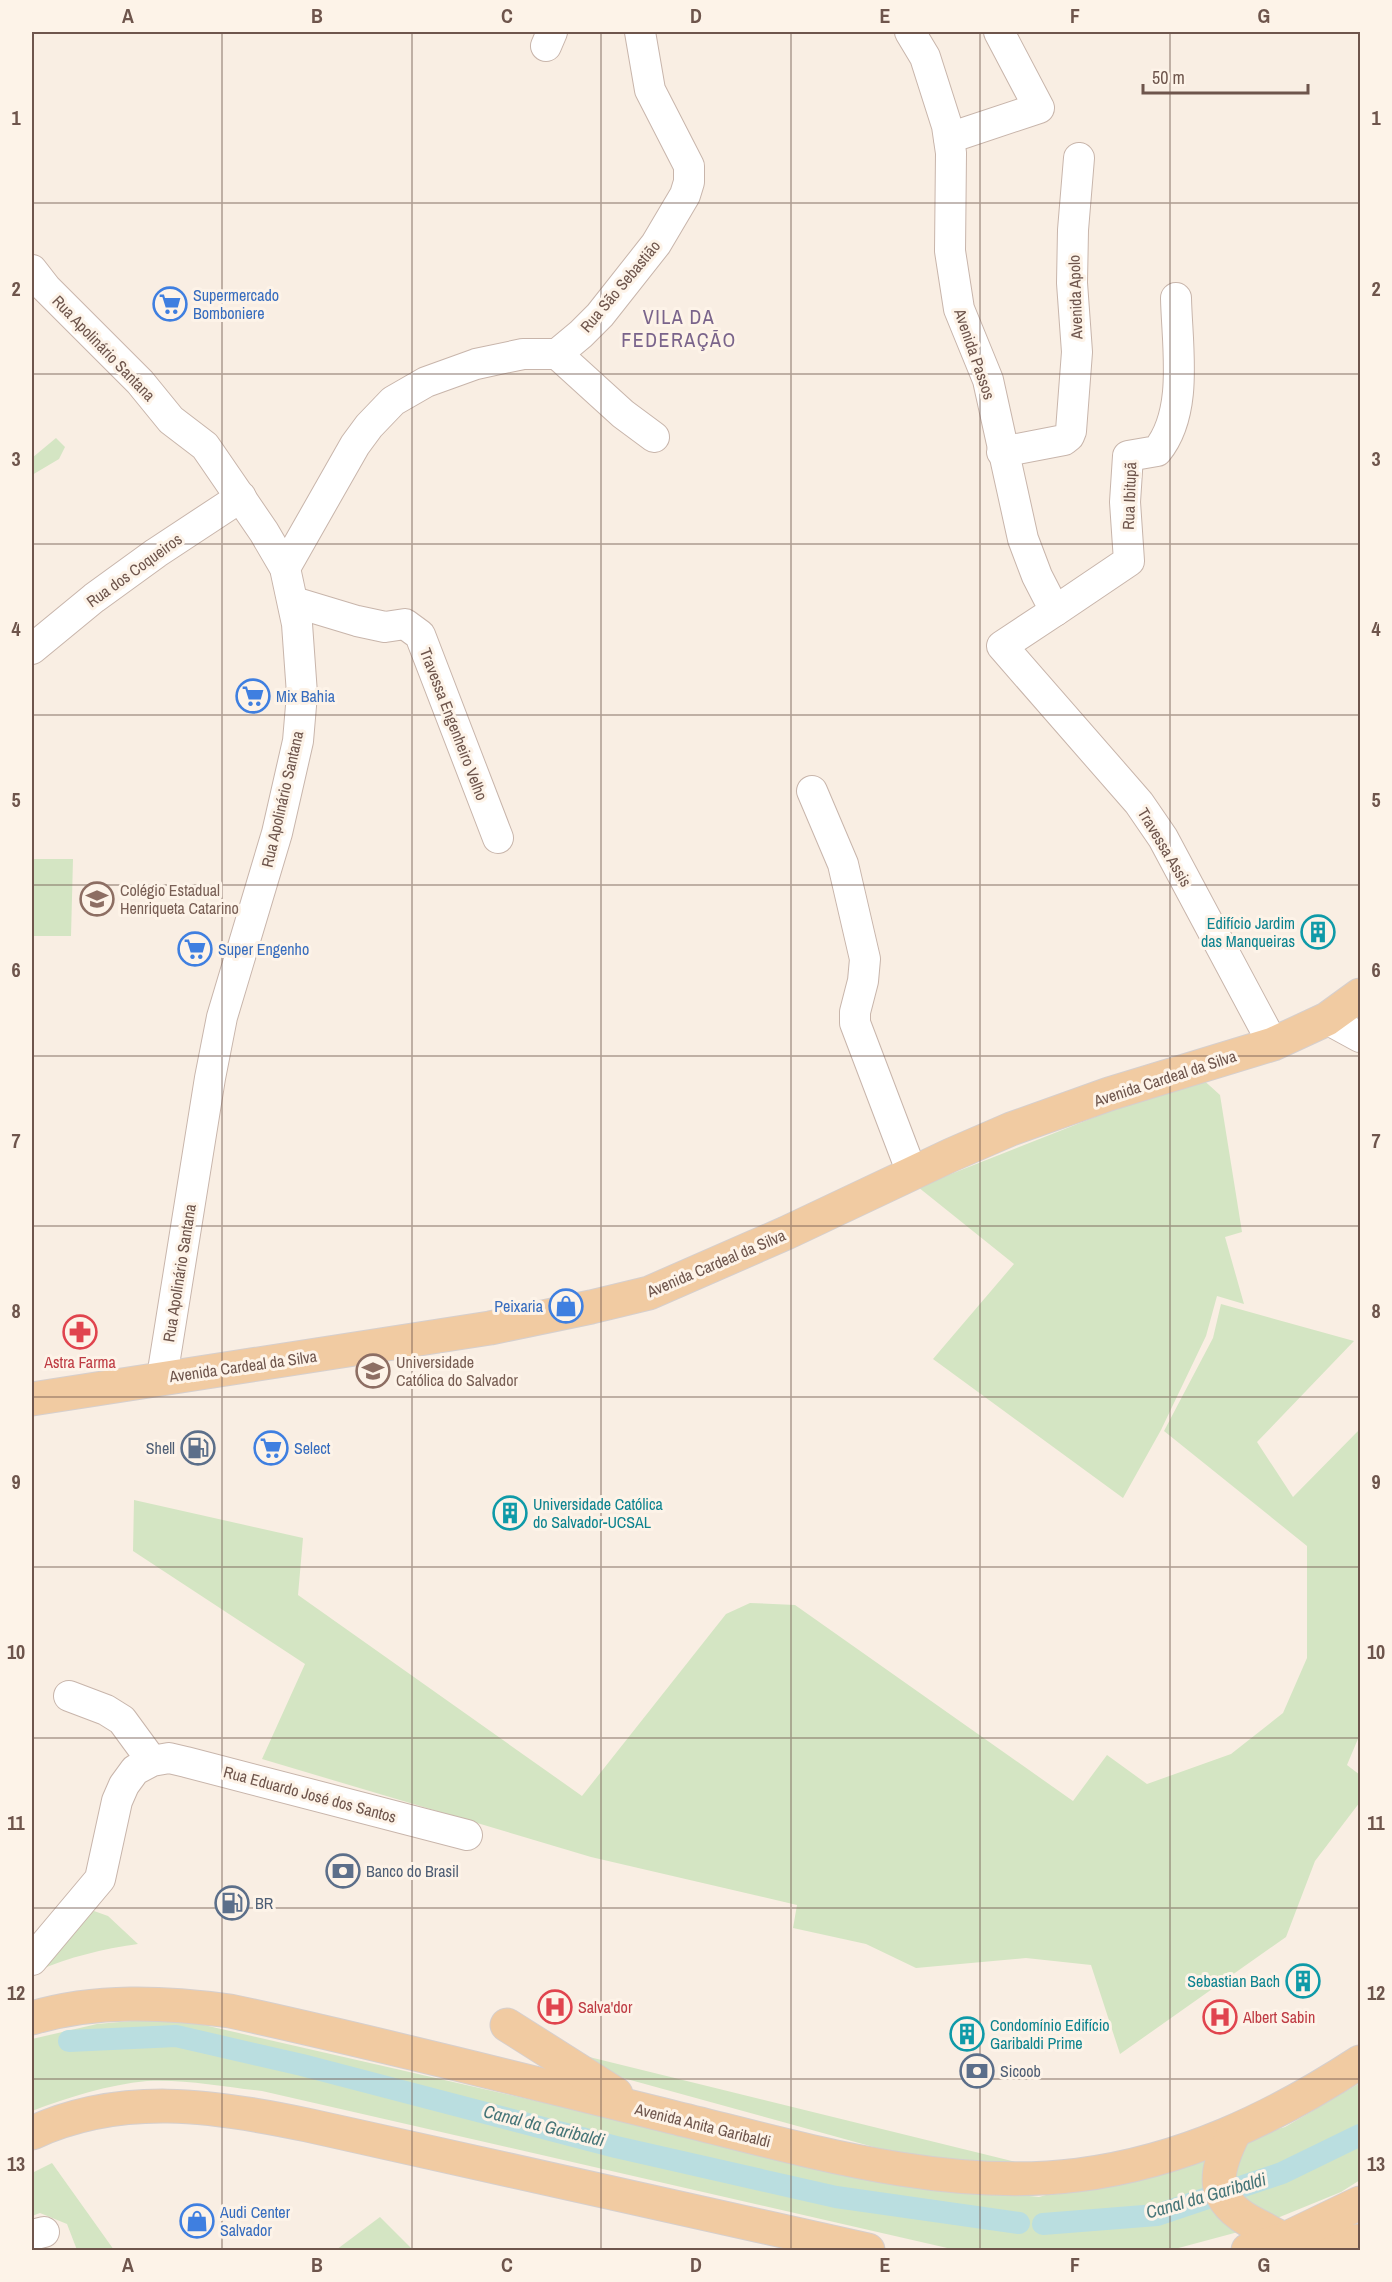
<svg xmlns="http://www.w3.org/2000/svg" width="1392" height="2282" viewBox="0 0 1392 2282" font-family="'Archivo Narrow',sans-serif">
<rect width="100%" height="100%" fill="#f9eee3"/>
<g fill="#d4e5c3">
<polygon points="56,438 65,447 59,459 32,475 32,458"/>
<polygon points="32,859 73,859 71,936 32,936"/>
<polygon points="1199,1076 1220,1095 1242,1232 1225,1237 1244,1304 1217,1296 1206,1336 1161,1430 1123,1498 933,1359 1014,1264 918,1187"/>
<polygon points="1221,1304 1354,1341 1257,1442 1293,1497 1360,1429 1360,1734 1347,1765 1360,1775 1360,1802 1315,1861 1286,1937 1120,2054 1091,1965 1026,1958 916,1968 866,1944 793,1928 797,1905 591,1857 262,1759 305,1664 133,1551 134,1500 303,1538 298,1595 582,1796 726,1614 750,1603 795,1605 1073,1801 1107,1755 1147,1784 1231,1754 1283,1713 1307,1658 1307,1546 1164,1431 1213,1338"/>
<path d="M94 1911 108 1916 138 1944C102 1949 70 1957 37 1971L80 1920Z"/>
<path d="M143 2020 195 2023 883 2180 1039 2197 1285 2127 1360 2083V2180L1341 2192 1253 2228 1171 2250H956L262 2091C225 2087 185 2079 147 2081 107 2085 69 2097 32 2111V2039L97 2024Z"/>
<polygon points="569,2052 1036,2167 899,2154 605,2073"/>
<polygon points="52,2163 114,2250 77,2250 67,2224 40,2213 32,2216 32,2173"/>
<polygon points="380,2217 413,2250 336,2250"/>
</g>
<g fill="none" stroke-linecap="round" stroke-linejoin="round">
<g stroke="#badee0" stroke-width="22">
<polyline points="69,2041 176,2036 302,2065 616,2147 836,2197 1019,2223"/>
<polyline points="1043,2224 1157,2215 1282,2173 1360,2135"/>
</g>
<defs>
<g id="minor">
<polyline points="910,32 925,57 947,126 951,153 950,251 959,309 988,380 1023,539 1037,576 1055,611 1002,646 1139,803 1163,838 1273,1044"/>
<polyline points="546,46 552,32"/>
<polyline points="949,138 1039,108 999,32"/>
<polyline points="32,270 46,288 140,382 171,420 205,446 214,459 264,532 285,568 297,624 302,694 298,741 277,833 222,1017 210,1078 162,1377"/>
<polyline points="557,354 623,414 654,437"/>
<polyline points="1002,452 1064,440 1069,436 1071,431 1077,352 1072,283 1073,230 1079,158"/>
<polyline points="285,568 355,445 369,426 393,401 426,382 476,364 523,354 557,354 581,334 600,315 656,244 685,195 689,182 689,166 650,90 640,32"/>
<polyline points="294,602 357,621 385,627 405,624 420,635 498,838"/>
<path d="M1055 611 1129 561 1125 502 1128 456 1157 451C1189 412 1177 346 1176 298"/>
<polyline points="32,649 94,598 156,553 241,497"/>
<polyline points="812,791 843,864 865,959 863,981 855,1012 855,1023 912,1173"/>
<polyline points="1327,1019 1360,1037"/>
<polyline points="69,1696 106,1710 122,1720 152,1761"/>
<polyline points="32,1960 100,1879 117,1801 124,1785 135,1770 152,1761 169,1758 186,1762 467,1835"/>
<polyline points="32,2235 44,2232"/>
</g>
<g id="major">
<polyline points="32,1399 490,1328 591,1307 649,1293 786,1233 951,1155 1011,1129 1109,1094 1273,1044 1327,1019 1360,995"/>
<path d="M32 2018C96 1999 164 2002 230 2011 378 2043 525 2081 672 2117 803 2149 942 2192 1078 2175 1182 2162 1274 2118 1360 2062"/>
<polyline points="507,2025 616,2094"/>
<path d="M32 2133C121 2092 213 2105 307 2125L868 2250"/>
<path d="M1234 2133C1213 2175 1209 2201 1257 2225 1266 2229 1276 2237 1286 2239 1304 2243 1341 2241 1360 2241"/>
<polyline points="1248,2250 1285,2239 1360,2203"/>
</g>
</defs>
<use href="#minor" stroke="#c8b5ab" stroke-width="32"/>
<use href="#major" stroke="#d6cfcd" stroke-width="35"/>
<use href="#minor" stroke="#fff" stroke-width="30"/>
<use href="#major" stroke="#f1cba2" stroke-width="33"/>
</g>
<path fill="none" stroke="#6e554c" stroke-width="1.5" stroke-opacity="0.55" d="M222 32V2250M412 32V2250M601 32V2250M791 32V2250M980 32V2250M1170 32V2250M32 203H1360M32 374H1360M32 544H1360M32 715H1360M32 885H1360M32 1056H1360M32 1226H1360M32 1397H1360M32 1567H1360M32 1738H1360M32 1908H1360M32 2079H1360"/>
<defs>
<symbol id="supermarket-ring" viewBox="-11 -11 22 22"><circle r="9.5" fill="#fdf3e8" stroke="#3f7fe0" stroke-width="1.5"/><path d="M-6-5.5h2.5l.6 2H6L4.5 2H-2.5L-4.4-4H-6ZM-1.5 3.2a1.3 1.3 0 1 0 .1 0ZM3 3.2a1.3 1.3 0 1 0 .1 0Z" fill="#3f7fe0"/></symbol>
<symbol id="school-ring" viewBox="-11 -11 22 22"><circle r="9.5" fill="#fdf3e8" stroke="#8d6e63" stroke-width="1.5"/><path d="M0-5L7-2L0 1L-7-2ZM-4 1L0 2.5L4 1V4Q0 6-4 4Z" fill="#8d6e63"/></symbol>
<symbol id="building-ring" viewBox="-11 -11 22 22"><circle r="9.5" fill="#fdf3e8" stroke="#0f9aa8" stroke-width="1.5"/><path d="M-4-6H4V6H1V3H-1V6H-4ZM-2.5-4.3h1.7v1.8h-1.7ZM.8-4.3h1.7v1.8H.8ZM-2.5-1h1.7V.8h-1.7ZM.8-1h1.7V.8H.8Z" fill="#0f9aa8"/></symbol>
<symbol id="shop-ring" viewBox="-11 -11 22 22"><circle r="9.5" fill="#fdf3e8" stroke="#3f7fe0" stroke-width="1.5"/><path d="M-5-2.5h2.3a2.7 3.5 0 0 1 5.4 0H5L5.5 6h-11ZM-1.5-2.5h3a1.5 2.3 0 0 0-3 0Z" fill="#3f7fe0"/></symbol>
<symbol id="pharmacy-ring" viewBox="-11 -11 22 22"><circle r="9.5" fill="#fdf3e8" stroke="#e0444e" stroke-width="1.5"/><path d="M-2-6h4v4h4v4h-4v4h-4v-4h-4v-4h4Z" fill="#e0444e"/></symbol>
<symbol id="university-ring" viewBox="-11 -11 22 22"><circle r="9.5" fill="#fdf3e8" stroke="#8d6e63" stroke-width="1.5"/><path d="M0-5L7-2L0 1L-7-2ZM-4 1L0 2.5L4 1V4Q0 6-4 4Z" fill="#8d6e63"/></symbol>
<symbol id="fuel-ring" viewBox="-11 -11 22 22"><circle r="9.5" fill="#fdf3e8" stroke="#5c6f8a" stroke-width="1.5"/><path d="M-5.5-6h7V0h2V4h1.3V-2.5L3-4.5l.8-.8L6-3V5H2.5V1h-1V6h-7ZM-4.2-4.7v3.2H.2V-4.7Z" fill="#5c6f8a"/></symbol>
<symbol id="bank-ring" viewBox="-11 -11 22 22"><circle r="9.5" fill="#fdf3e8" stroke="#5c6f8a" stroke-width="1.5"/><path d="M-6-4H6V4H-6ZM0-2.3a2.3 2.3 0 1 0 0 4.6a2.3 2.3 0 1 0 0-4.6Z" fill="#5c6f8a"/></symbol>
<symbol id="hospital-ring" viewBox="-11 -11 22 22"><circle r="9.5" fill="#fdf3e8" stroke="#e0444e" stroke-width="1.5"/><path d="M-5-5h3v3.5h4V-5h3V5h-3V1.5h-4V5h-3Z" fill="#e0444e"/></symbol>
</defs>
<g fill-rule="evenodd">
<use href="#supermarket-ring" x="151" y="285" width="38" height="38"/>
<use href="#supermarket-ring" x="234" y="677" width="38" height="38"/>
<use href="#school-ring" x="78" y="880" width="38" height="38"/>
<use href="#building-ring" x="1299" y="913" width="38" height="38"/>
<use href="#supermarket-ring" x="176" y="930" width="38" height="38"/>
<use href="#shop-ring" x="547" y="1287" width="38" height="38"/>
<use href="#pharmacy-ring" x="61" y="1313" width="38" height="38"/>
<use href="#university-ring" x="354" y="1352" width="38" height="38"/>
<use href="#fuel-ring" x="179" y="1429" width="38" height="38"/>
<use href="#supermarket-ring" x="252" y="1429" width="38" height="38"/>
<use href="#building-ring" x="491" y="1494" width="38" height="38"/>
<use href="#bank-ring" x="324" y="1852" width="38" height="38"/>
<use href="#fuel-ring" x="213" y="1884" width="38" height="38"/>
<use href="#building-ring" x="1284" y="1962" width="38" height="38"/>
<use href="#hospital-ring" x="536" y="1988" width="38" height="38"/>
<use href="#hospital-ring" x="1201" y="1998" width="38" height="38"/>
<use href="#building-ring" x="948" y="2015" width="38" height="38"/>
<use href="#bank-ring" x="958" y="2052" width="38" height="38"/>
<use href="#shop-ring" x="178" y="2202" width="38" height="38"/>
</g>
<g text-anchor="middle" stroke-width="6" stroke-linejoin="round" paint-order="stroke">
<g font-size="16" fill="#6e554c" stroke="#fdf3e8">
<text transform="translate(620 286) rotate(-50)" y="6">Rua São Sebastião</text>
<text transform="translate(1075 297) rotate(-92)" y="6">Avenida Apolo</text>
<text transform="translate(104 348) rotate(46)" y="6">Rua Apolinário Santana</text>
<text transform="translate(975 354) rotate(71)" y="6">Avenida Passos</text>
<text transform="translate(1129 496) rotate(-88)" y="6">Rua Ibitupã</text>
<text transform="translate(134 570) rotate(-36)" y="6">Rua dos Coqueiros</text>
<text transform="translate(454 724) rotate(69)" y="6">Travessa Engenheiro Velho</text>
<text transform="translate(282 799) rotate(-77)" y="6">Rua Apolinário Santana</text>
<text transform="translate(1165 847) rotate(59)" y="6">Travessa Assis</text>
<text transform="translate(1165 1078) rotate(-18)" y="6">Avenida Cardeal da Silva</text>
<text transform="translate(716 1263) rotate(-23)" y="6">Avenida Cardeal da Silva</text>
<text transform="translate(179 1273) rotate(-81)" y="6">Rua Apolinário Santana</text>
<text transform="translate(243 1366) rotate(-8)" y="6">Avenida Cardeal da Silva</text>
<text transform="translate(310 1794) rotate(15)" y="6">Rua Eduardo José dos Santos</text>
<text transform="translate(703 2125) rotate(14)" y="6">Avenida Anita Garibaldi</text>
</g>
<g font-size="16" fill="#366cbe" stroke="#fdf3e8" text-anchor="start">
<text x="193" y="301">Supermercado<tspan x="193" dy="18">Bomboniere</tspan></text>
<text x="276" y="702">Mix Bahia</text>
<text x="218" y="955">Super Engenho</text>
<text x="543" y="1312" text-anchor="end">Peixaria</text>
<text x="294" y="1454">Select</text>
<text x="220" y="2218">Audi Center<tspan x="220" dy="18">Salvador</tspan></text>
</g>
<g font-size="16" fill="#785e54" stroke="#fdf3e8" text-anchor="start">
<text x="120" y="896">Colégio Estadual<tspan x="120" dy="18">Henriqueta Catarino</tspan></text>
<text x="396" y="1368">Universidade<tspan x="396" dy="18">Católica do Salvador</tspan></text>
</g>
<g font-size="16" fill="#0d838f" stroke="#fdf3e8" text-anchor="end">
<text x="1295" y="929">Edifício Jardim<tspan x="1295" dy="18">das Manqueiras</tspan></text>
<text x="533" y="1510" text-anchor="start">Universidade Católica<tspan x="533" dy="18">do Salvador-UCSAL</tspan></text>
<text x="1280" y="1987">Sebastian Bach</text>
<text x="990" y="2031" text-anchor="start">Condomínio Edifício<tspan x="990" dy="18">Garibaldi Prime</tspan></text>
</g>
<g font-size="16" fill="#be3a42" stroke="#fdf3e8" text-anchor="start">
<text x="80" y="1368" text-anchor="middle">Astra Farma</text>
<text x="578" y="2013">Salva'dor</text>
<text x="1243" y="2023">Albert Sabin</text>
</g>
<g font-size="16" fill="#4e5e75" stroke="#fdf3e8" text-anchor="start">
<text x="175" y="1454" text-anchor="end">Shell</text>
<text x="366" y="1877">Banco do Brasil</text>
<text x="255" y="1909">BR</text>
<text x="1000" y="2077">Sicoob</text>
</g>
<g font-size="18" font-style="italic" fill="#467578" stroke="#fdf3e8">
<text transform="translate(544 2126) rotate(14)" y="6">Canal da Garibaldi</text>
<text transform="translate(1206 2196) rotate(-16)" y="6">Canal da Garibaldi</text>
</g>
<g font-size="20" letter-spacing="1.5" fill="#7a648b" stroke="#fdf3e8">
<text x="679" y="324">VILA DA<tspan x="679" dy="23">FEDERAÇÃO</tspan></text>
</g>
</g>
<rect width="1392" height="2282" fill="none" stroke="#fdf3e8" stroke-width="66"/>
<path d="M1143 84v9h165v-9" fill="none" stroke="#6e554c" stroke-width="3"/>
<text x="1152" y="84" font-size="18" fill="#6e554c" stroke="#fdf3e8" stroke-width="4.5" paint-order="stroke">50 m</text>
<rect x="33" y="33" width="1326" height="2216" fill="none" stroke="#6e554c" stroke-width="2"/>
<g font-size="20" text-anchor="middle" font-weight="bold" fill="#6e554c">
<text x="128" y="23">A</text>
<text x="317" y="23">B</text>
<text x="507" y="23">C</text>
<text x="696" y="23">D</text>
<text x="885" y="23">E</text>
<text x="1075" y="23">F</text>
<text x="1264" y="23">G</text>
<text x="16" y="125">1</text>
<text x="1376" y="125">1</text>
<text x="16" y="296">2</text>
<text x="1376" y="296">2</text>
<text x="16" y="466">3</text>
<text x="1376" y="466">3</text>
<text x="16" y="636">4</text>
<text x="1376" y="636">4</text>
<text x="16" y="807">5</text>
<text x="1376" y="807">5</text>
<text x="16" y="977">6</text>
<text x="1376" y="977">6</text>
<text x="16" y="1148">7</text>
<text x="1376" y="1148">7</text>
<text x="16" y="1318">8</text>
<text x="1376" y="1318">8</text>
<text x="16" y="1489">9</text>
<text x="1376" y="1489">9</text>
<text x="16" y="1659">10</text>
<text x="1376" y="1659">10</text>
<text x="16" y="1830">11</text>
<text x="1376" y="1830">11</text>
<text x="16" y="2000">12</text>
<text x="1376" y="2000">12</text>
<text x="16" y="2171">13</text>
<text x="1376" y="2171">13</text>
<text x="128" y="2272">A</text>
<text x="317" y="2272">B</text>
<text x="507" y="2272">C</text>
<text x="696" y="2272">D</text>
<text x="885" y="2272">E</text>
<text x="1075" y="2272">F</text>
<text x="1264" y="2272">G</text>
</g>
</svg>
